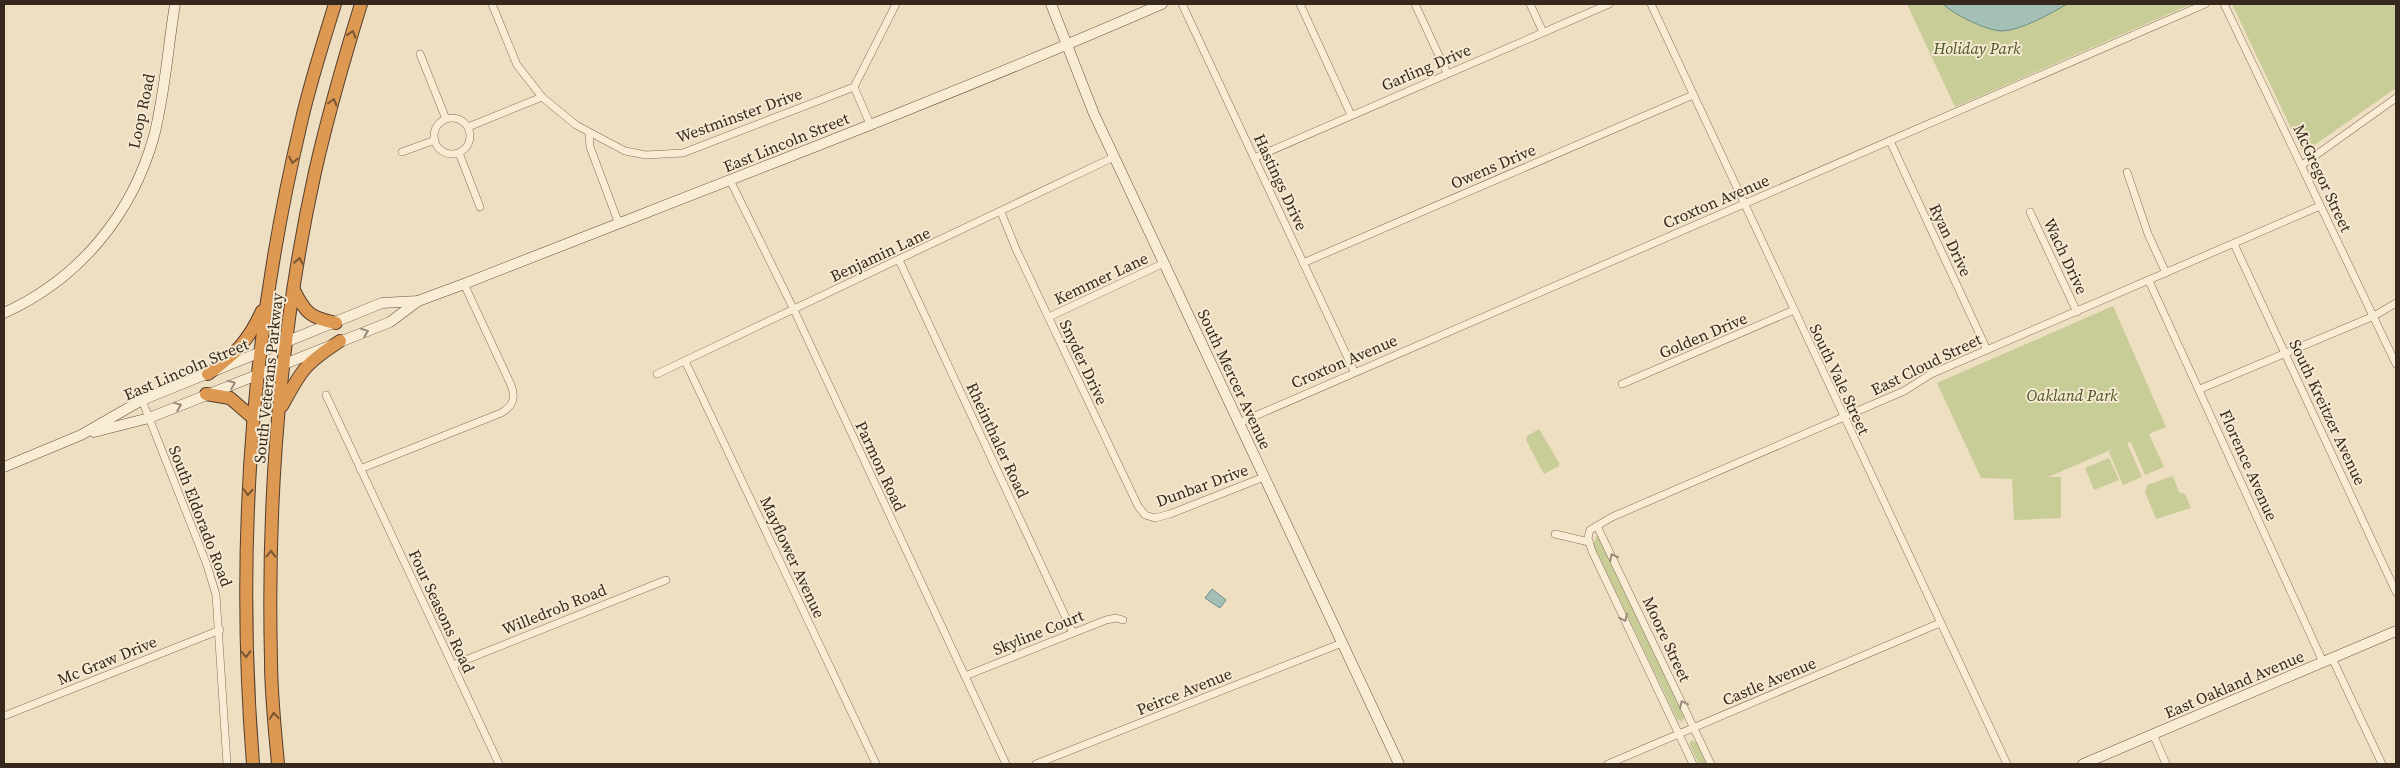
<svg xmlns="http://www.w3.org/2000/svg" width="2400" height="768" viewBox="0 0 2400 768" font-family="'Source Serif 4',serif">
<rect width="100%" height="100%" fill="#eedec2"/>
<g fill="#c8cc96">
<polygon points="1907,4 2192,4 1955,107"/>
<polygon points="2232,4 2396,4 2396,88 2306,151 2301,149"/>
<polygon points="2113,306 2166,427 2149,434 2164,467 2145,475 2131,442 2127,443 2142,477 2123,485 2109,452 2113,449 2048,477 2061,477 2061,518 2014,520 2012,479 1981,478 1937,383"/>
<polygon points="1539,429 1559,463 1559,466 1544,474 1526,440 1527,436"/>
<polygon points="2109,458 2119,480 2094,490 2085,468"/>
<polygon points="2173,476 2179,492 2185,494 2191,508 2156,519 2145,492 2147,485"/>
<polygon points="1597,536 1599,536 1685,716 1682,722 1677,719 1593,544"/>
<polygon points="1692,740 1697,743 1708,764 1699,764 1689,744"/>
</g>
<g fill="#a4c0b6" stroke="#6b8e84">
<path d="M1943 4H2067C2050 14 2022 30 2002 31 1987 31 1953 14 1943 4Z"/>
<polygon points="1212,589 1226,600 1220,608 1205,598"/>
</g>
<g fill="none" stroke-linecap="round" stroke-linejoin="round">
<defs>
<g id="street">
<polyline points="492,4 517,65 542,97 576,125 625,151 646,155 683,153 854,87 896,4"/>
<polyline points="1182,4 1354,371"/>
<polyline points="1300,4 1351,115"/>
<polyline points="1415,4 1447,73"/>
<polyline points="1530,4 1543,32"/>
<polyline points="1651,4 2007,764"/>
<polyline points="2224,4 2396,364"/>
<polyline points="420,54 446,119"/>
<polyline points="854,87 870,124"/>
<circle cx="452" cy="136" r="18"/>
<polyline points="468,127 542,97"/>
<polyline points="589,133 590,147 619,224"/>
<polyline points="1890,141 1987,350"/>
<polyline points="402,152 435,140"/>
<polyline points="459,153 480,207"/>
<polyline points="1254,158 1609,4"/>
<polyline points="2302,165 2396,98"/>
<polyline points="2127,172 2148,234 2166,273"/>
<polyline points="730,180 794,310 1006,764"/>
<polyline points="1001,212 1016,249 1138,506 1145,515 1155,518 1170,514 1264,477"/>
<polyline points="2030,212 2077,312"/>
<polyline points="2234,244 2396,592"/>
<polyline points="899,260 1073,633"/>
<polyline points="1303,263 1693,95"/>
<polyline points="2149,281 2323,662"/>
<polyline points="1049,317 1164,263"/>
<polyline points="685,361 876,764"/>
<polyline points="657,374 1114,157"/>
<polyline points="1622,384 1794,310"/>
<polyline points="2200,389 2374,316 2396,303"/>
<polyline points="326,395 499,764"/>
<polyline points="142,400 207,565 216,595 227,764"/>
<polyline points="1239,423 2205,4"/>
<path d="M360 469 501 413C513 406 516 398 511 385L464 284"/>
<polyline points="1597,526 1711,764"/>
<polyline points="1555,534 1589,542"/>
<polyline points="2332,658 2382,764"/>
<polyline points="453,665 666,580"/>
<polyline points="965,676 1106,620 1116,618 1123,620"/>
<polyline points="4,716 220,630"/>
<polyline points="2153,734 2166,764"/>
<polyline points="1036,764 1342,643"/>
<polyline points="1608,764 1940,623"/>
<polyline points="1693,764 1592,551 1588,538 1590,530 1612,517 1867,407 1904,391 1931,374 2320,206"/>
</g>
<g id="secondary">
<polyline points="1051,4 1094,114 1399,764"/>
<path d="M4 313C79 279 132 215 154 136 165 93 168 47 175 4"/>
<polyline points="94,432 149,418 390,322 418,301"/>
<path d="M4 467 81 435 142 400 382 303 418 301 464 284C697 192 932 104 1162 4"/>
<polyline points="2083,764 2396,631"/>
</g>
<g id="highway">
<path d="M294 290C305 313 311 318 336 323"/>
<path d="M208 374C235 354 248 342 262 311"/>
<polyline points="206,394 230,398 253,418"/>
<path d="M282 406C302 369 305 364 340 341"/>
<path d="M253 764C236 549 251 333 301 123 310 83 323 43 335 4"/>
<path d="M278 764C275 730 271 695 271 660 267 497 280 331 315 172 328 115 344 59 361 4"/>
</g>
</defs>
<use href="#street" stroke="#876f59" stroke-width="8"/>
<use href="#secondary" stroke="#69503c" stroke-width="11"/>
<use href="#highway" stroke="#553e2d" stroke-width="14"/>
<use href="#street" stroke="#f9ecd5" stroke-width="7"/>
<use href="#secondary" stroke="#f9ecd5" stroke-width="10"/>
<use href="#highway" stroke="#dd9852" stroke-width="12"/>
</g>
<defs><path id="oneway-chevron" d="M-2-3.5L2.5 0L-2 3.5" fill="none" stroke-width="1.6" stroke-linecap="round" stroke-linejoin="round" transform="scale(1.25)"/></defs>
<g stroke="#795532">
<use href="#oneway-chevron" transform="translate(352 34) rotate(-73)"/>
<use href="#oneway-chevron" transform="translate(333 102) rotate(-75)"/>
<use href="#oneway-chevron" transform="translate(293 160) rotate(102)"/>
<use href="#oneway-chevron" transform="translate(299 261) rotate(-80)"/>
<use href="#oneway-chevron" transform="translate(248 492) rotate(93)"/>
<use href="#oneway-chevron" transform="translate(271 554) rotate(-89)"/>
<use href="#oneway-chevron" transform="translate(246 654) rotate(89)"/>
<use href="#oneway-chevron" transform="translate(274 716) rotate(-94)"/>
</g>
<g stroke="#988a79">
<use href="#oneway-chevron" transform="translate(365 332) rotate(-21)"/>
<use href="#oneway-chevron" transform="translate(232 384) rotate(-22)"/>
<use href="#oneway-chevron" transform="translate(178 406) rotate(-22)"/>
<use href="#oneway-chevron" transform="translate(1613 557) rotate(-116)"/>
<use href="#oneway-chevron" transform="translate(1624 618) rotate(64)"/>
<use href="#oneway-chevron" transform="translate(1683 704) rotate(-115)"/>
</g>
<g text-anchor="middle" stroke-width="4" stroke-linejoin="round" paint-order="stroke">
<g font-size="16" font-style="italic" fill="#4a5424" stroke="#f5e9d1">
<text x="1977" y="54">Holiday Park</text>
<text x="2072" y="401">Oakland Park</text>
</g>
<g font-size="16" fill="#37281d" stroke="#f5e9d1">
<text transform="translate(1426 67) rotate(-23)" y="6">Garling Drive</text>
<text transform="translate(141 111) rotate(-78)" y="6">Loop Road</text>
<text transform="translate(739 115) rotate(-20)" y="6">Westminster Drive</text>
<text transform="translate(786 142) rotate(-22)" y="6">East Lincoln Street</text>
<text transform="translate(1493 166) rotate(-23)" y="6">Owens Drive</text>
<text transform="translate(2323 178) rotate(65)" y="6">McGregor Street</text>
<text transform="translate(1281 182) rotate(65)" y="6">Hastings Drive</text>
<text transform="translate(1716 201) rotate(-23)" y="6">Croxton Avenue</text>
<text transform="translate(1951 240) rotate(65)" y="6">Ryan Drive</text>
<text transform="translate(880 254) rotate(-25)" y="6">Benjamin Lane</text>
<text transform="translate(2066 256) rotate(65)" y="6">Wach Drive</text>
<text transform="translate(1101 278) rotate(-25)" y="6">Kemmer Lane</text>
<text transform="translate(1703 335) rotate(-23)" y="6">Golden Drive</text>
<text transform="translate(1344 361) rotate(-23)" y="6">Croxton Avenue</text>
<text transform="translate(1084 362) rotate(65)" y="6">Snyder Drive</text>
<text transform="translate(1926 364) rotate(-26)" y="6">East Cloud Street</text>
<text transform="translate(186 369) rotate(-23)" y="6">East Lincoln Street</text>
<text transform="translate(268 378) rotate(-84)" y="6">South Veterans Parkway</text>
<text transform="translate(1235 379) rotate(65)" y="6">South Mercer Avenue</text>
<text transform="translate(1840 379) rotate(65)" y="6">South Vale Street</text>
<text transform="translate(2328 412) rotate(65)" y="6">South Kreitzer Avenue</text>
<text transform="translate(998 440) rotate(65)" y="6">Rheinthaler Road</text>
<text transform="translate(2249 465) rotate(66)" y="6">Florence Avenue</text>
<text transform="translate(881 466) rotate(65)" y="6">Parmon Road</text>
<text transform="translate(1202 485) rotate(-20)" y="6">Dunbar Drive</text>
<text transform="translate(201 516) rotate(69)" y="6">South Eldorado Road</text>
<text transform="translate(793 557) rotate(65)" y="6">Mayflower Avenue</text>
<text transform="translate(554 609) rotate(-22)" y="6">Willedrob Road</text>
<text transform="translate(442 611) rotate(65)" y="6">Four Seasons Road</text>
<text transform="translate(1038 632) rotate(-22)" y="6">Skyline Court</text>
<text transform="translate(1667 639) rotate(65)" y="6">Moore Street</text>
<text transform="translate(107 660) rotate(-22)" y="6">Mc Graw Drive</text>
<text transform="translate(1769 681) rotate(-23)" y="6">Castle Avenue</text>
<text transform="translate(2234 684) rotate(-23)" y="6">East Oakland Avenue</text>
<text transform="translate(1184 691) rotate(-22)" y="6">Peirce Avenue</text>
</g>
</g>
<rect width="2400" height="768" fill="none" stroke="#37281d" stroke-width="10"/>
</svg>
